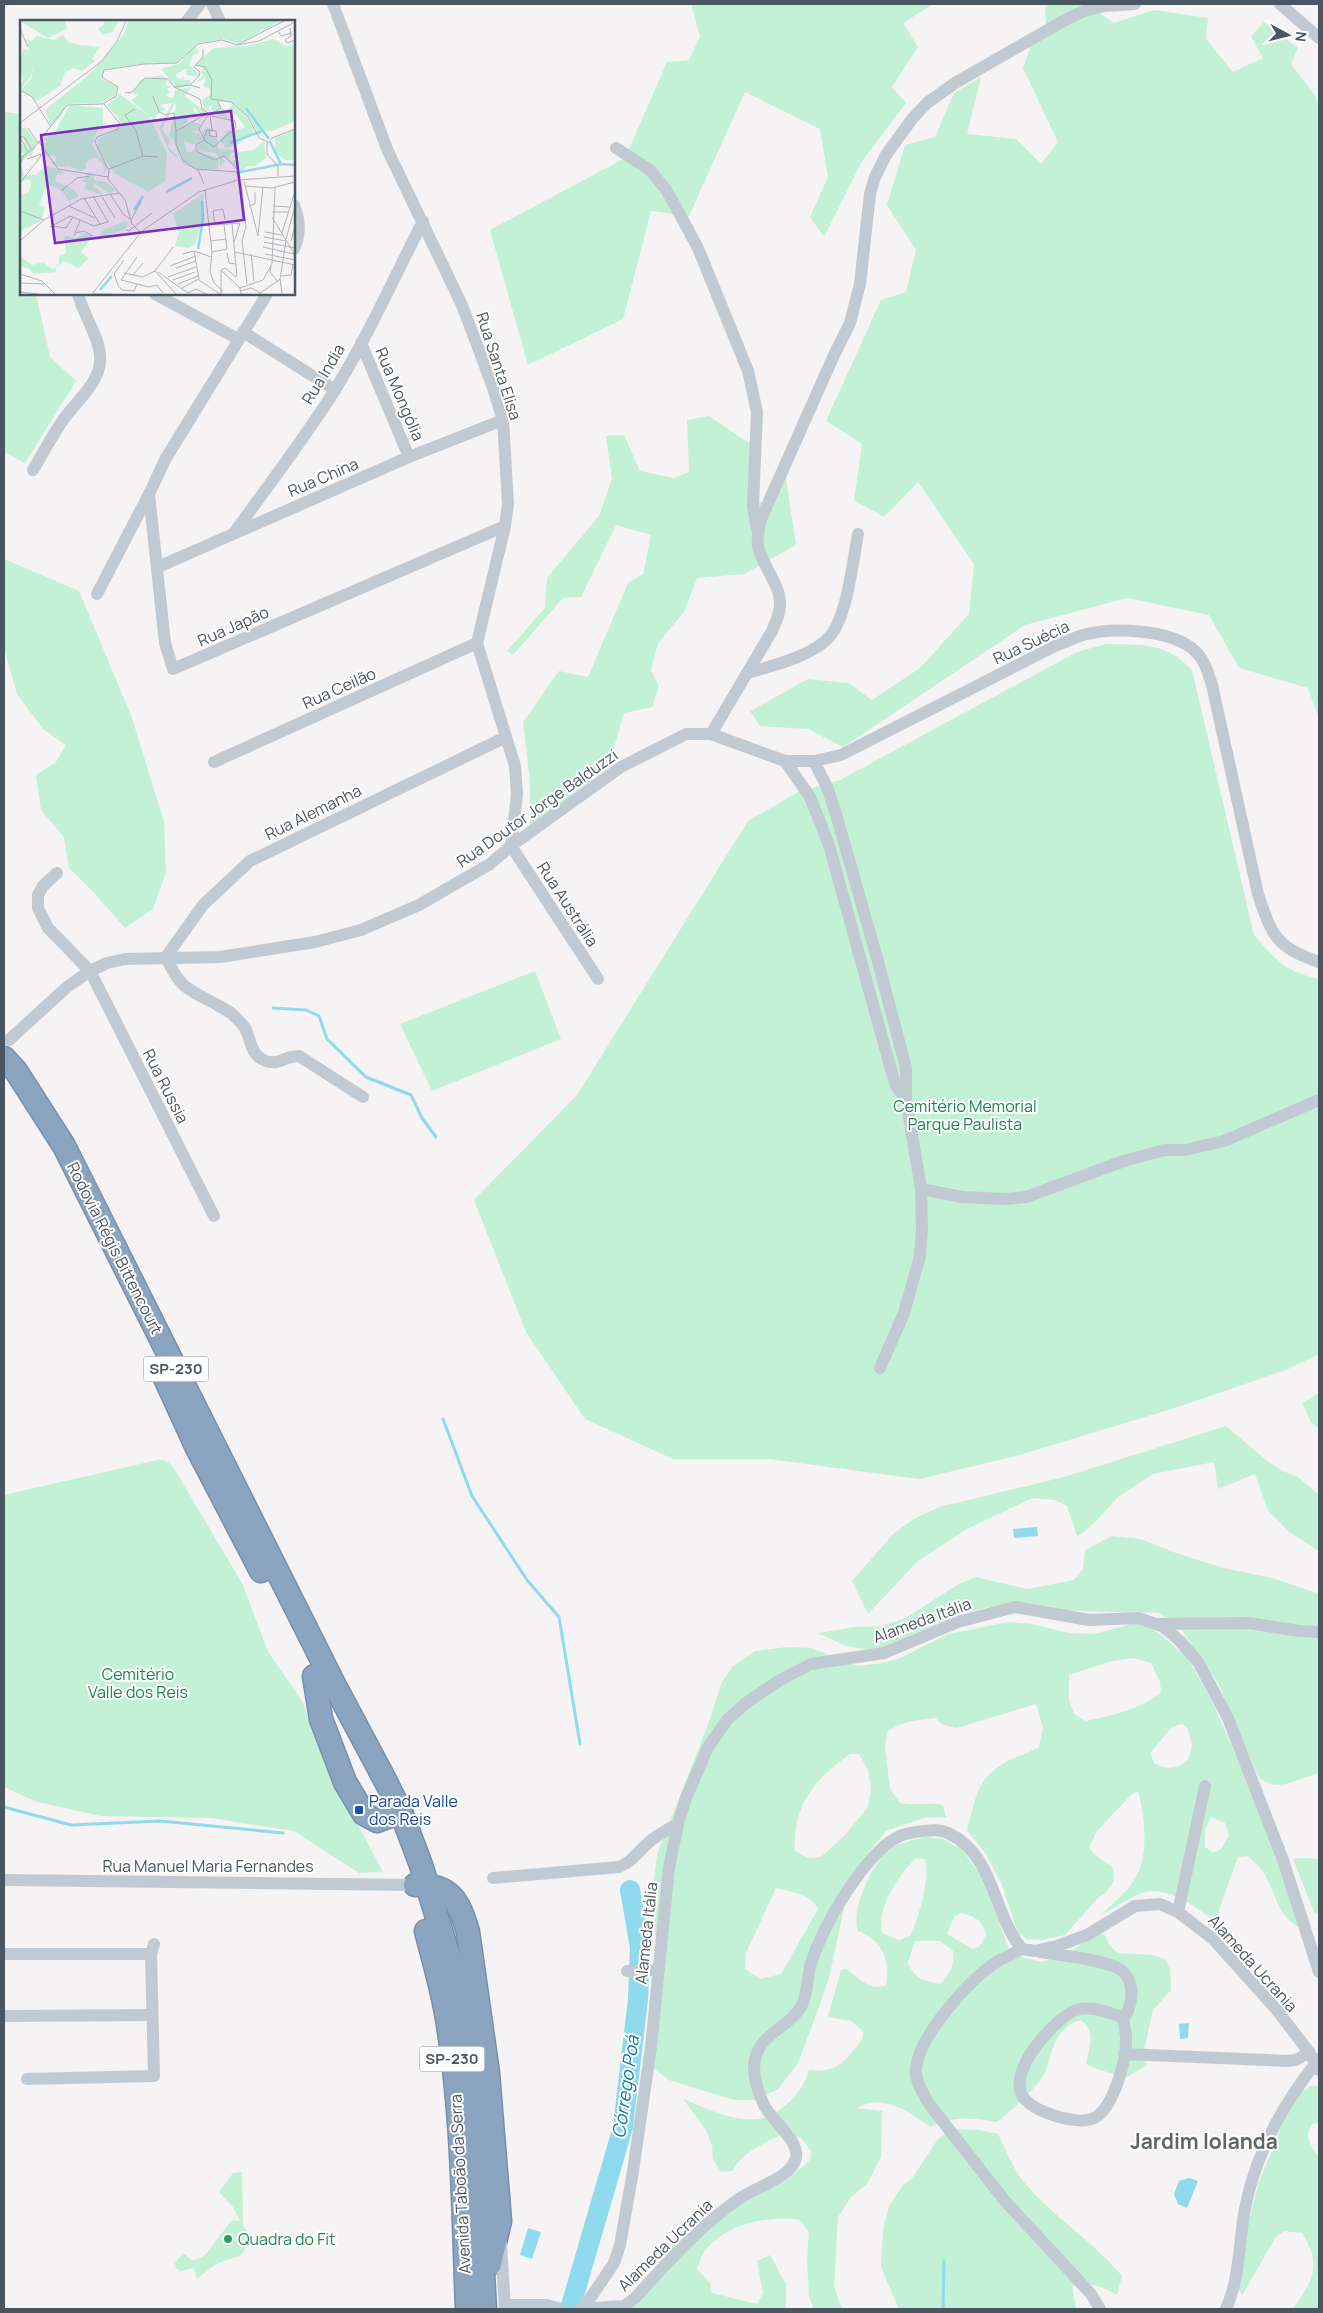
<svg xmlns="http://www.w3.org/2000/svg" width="1323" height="2313" viewBox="0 0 1323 2313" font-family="Manrope,sans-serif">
<rect width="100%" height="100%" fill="#f5f3f3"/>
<g fill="#c3f1d5" fill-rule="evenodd">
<polygon points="691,4 933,4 903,23 918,47 892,87 906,103 862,161 824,237 810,217 828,177 820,129 745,92 689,216 651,211 623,319 528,365 490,230 625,158 667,62 689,60 700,37"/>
<polygon points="1060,4 1086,4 1114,23 1154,10 1208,18 1206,39 1233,72 1263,58 1251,36 1264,22 1298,48 1291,64 1316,97 1319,111 1319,718 1308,688 1239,668 1209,615 1127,598 1025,625 843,747 808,729 760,726 750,711 808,679 848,683 872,700 920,668 969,614 974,564 918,482 884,517 854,500 862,444 826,421 881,300 906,292 916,250 887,205 905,145 935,137 954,93 981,77 967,134 1016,139 1041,164 1058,142 1023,68 1031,46 1046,27 1045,6"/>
<polygon points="4,112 21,114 21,294 36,294 50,357 76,381 25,463 4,452"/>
<polygon points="709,416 752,445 749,499 770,505 785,472 796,545 744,574 697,578 684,612 658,643 651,670 659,686 652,707 624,713 608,768 530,826 530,781 523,722 559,671 588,677 628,583 643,574 651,535 616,525 581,597 563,598 513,655 507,651 545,608 547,578 599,516 612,479 606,436 624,435 640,471 674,478 689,472 687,420"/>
<polygon points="4,559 79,591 132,718 164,822 166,872 153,909 125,928 95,894 69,868 64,837 41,810 36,775 56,762 66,745 43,729 17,694 4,648"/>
<path d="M1106 644C1143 645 1165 642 1192 670L1254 935C1276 960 1285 972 1319 979V1354L1286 1370 1178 1407 1016 1456 919 1479 769 1459H673L585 1419 526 1332 474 1200 577 1095 748 821 798 792 840 780 1077 652Z"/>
<polygon points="535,971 561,1039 432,1091 400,1024"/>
<polygon points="1319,1393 1319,1429 1311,1422 1302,1403"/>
<polygon points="1226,1426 1267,1461 1283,1471 1298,1477 1319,1495 1319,1551 1289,1532 1268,1510 1255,1474 1218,1489 1214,1462 1153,1474 1118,1497 1096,1521 1084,1532 1077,1536 1067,1506 1055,1500 1032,1498 967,1529 918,1561 868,1614 852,1581 894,1533 914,1519 939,1507 1064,1477"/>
<polygon points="162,1459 172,1465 243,1585 268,1652 302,1701 324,1761 383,1872 359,1873 294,1831 211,1818 101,1816 37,1802 4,1787 4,1495"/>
<path d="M1112 1536 1141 1539 1176 1553 1224 1568 1272 1578 1319 1594V1773C1298 1778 1276 1795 1258 1776L1218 1683 1179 1626 1158 1613 1075 1611 1003 1604 956 1615 875 1651 846 1646 818 1633 856 1627 881 1626 906 1618 957 1585 976 1577 1027 1589 1074 1580 1083 1569 1085 1550Z"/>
<path d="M1009 1622 1032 1624 1069 1633 1095 1634 1135 1623 1147 1624 1186 1656 1209 1695 1261 1811 1304 1929C1276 1919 1277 1892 1262 1870 1258 1865 1252 1860 1248 1856L1238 1857 1215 1921C1196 1907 1165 1883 1139 1894 1126 1899 1114 1909 1101 1915 1111 1904 1125 1894 1133 1882 1150 1858 1145 1817 1138 1791L1131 1795 1097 1831 1089 1847 1093 1853 1113 1868 1114 1881 1106 1892 1097 1899 1065 1935 1041 1940 1027 1939 1018 1933 1002 1885 986 1854 967 1830C977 1796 975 1778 1010 1760 1020 1755 1029 1753 1039 1747L1043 1728 1036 1704 957 1728 943 1725 936 1718C918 1720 902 1721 887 1732L885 1747 890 1789 900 1803C915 1806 929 1802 943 1805L946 1817 923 1818 886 1831 859 1864 846 1899 829 1978 819 2007 798 2063 778 2089 755 2100H734L669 2080 653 2068 656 1952 653 1888 657 1855 709 1722 721 1684 732 1667 755 1651 787 1647 811 1648 857 1666 876 1664 898 1659 948 1634ZM1134 1658 1151 1663 1160 1682 1161 1692C1142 1709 1110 1716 1086 1721L1074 1714 1069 1700V1675L1112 1661ZM1182 1724 1188 1729 1192 1746 1188 1760C1176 1769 1167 1770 1154 1763L1150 1753 1172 1727ZM850 1754H859L868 1770 871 1789 868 1807 845 1835 821 1857 808 1858 795 1851C793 1804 814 1780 850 1754ZM1211 1817 1225 1823 1229 1835 1221 1849 1213 1853 1205 1847V1830ZM776 1888C791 1892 811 1894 818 1909L781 1974 760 1979 745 1969 746 1953Z"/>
<path d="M925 1837 943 1839 962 1850 981 1875 1009 1949 1020 1957 1042 1962 1070 1952 1097 1933 1105 1935 1110 1946 1118 1953 1152 1955 1165 1959 1170 1969 1171 1990 1153 2010 1143 2055 1147 2065 1125 2078 1089 2066 1086 2063C1090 2046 1096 2032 1081 2020 1062 2024 1053 2043 1049 2060 1047 2065 1047 2071 1044 2075 1031 2093 1015 2108 997 2122 973 2118 953 2115 931 2127 910 2113 882 2092 857 2108L882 2111 881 2157 867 2184 851 2197 838 2217 834 2287 842 2309H814L809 2297 807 2260 809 2232 800 2220C769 2215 725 2224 705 2251 701 2256 699 2263 697 2269L710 2283 712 2293 757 2304 763 2293 757 2261 770 2255 786 2284V2309H616L648 2278 661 2258 675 2243 736 2193 775 2187 786 2181 810 2160 811 2151 801 2138 786 2133C766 2142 743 2151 732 2171L721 2172 713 2159 712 2146 706 2130 683 2099C709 2109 741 2127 770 2116 774 2114 779 2110 783 2107 795 2099 805 2084 809 2070 838 2074 847 2059 863 2038V2031L851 2021 828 2017 841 1970 846 1969C859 1978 870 1992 886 1985 890 1959 883 1941 858 1931 850 1911 872 1863 889 1850 899 1842 913 1841 925 1837ZM916 1858 924 1859C932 1876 918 1919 910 1936L899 1940 882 1933C877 1906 898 1876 916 1858ZM961 1913C974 1915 983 1921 986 1935L979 1947 972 1949 947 1934 954 1917ZM915 1941H940L953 1951C955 1965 950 1974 940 1984 925 1981 914 1979 908 1963Z"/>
<polygon points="1303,1858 1319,1859 1319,1911 1315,1914 1293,1859"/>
<path d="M1313 2085 1319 2087V2123L1312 2124C1304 2135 1310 2144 1316 2154L1319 2155V2309H1293C1313 2279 1323 2266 1302 2233L1284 2231 1275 2238 1242 2296 1239 2290 1249 2220 1259 2182 1282 2125 1300 2092Z"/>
<path d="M952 2129 979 2130 998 2134C1006 2150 1013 2169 1024 2182 1053 2217 1093 2241 1122 2276L1117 2295C1103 2287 1089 2281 1072 2286L1076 2309H899L881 2267 883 2230 889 2206 902 2186 913 2177 938 2139Z"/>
<path d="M242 2172 243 2225 249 2234C244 2264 238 2253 217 2264 210 2268 203 2274 197 2279L194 2268 181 2271 176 2268 175 2263 183 2253 193 2261 205 2255 232 2220 240 2221 233 2207 219 2192 233 2173Z"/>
</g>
<g fill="#90daee">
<polygon points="1037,1527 1038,1536 1014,1538 1013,1529"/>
<polygon points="1189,2023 1188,2038 1180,2039 1179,2024"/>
<polygon points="1189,2178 1198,2181 1187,2208 1178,2204 1174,2194 1179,2181"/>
<polygon points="528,2228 541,2232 532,2259 520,2255"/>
</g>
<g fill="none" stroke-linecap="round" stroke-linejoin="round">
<g stroke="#90daee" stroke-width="3">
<polyline points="273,1008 306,1010 319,1016 327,1039 366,1077 411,1095 422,1118 436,1137"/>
<polyline points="443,1419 472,1496 527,1580 559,1617 580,1744"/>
<polyline points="4,1807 71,1825 160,1821 283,1833"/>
<polyline points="943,2309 944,2261"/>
</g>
<polyline stroke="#90daee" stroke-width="20" points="570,2309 623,2127 638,1999 640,1947 630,1890"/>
<defs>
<g id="motorway">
<polyline points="4,1058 16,1071 64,1146 336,1688 385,1780 401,1812 421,1865 452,1966 473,2096 485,2309"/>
<polyline points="165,1378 197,1448 261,1571"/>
<polyline points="314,1676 321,1719 345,1782 364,1814 377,1821 401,1812"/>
<path d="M415 1885C451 1884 459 1901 468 1932L488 2073 500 2221 490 2264"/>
<path d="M426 1931C433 1958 441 1985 446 2013 463 2110 463 2211 467 2309"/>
</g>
</defs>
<use href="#motorway" stroke="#7690ad" stroke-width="25"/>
<g stroke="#c1cad2" stroke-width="12">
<polyline points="212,4 220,21"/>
<polyline points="333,4 387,149 462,305 492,385 503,420 508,504 505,526 477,643 515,766 517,794 511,846"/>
<polyline points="1280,4 1319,38"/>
<polyline points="187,21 200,4"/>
<polyline points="616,148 650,170 667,191 698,248 748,371 757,412 753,506 757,529"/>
<path d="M294 205C300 220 301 234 294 249"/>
<polyline points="155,294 238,339"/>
<polyline points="267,294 166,458 149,494 165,643 173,669 505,526"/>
<polyline points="243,332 335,390"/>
<polyline points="361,343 409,457"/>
<path d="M33 470C43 453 52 436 63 420 76 401 103 381 100 355 98 334 83 314 78 294"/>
<path d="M234 533C268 486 304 439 335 390 368 336 394 278 423 221"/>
<polyline points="158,567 409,457 503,420"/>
<polyline points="97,594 149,494"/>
<path d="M747 673C772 666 814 656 831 635 847 615 853 561 858 534"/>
<path d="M711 734 772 631C776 622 780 614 780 604 780 583 762 566 758 546 757 537 759 527 761 519L834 355 850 323 860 284 870 194 875 177 886 155 912 119 927 103 955 83 1065 20 1084 11 1104 6 1135 4"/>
<polyline points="785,761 810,797 829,845 892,1073 896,1086 906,1099"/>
<polyline points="814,761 827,787 836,814 877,958 906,1068 906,1099 921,1189 922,1228 920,1256 904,1313 880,1368"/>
<polyline points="214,762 477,643"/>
<polyline points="511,846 598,979"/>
<polyline points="57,873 43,886 38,895 38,908 48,928 90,971 214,1216"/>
<path d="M9 1040 67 987 90 971 107 963 125 959 220 957 315 942 361 930 419 905 490 864 511 846 621 767 686 734H711L785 761H814L841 755 1057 645C1066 642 1074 638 1083 635 1112 627 1172 629 1195 651 1205 660 1208 673 1212 685L1258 894C1272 936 1276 947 1319 962"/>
<path d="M363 1097 299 1056C287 1055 278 1066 266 1061 251 1056 251 1041 246 1030 244 1025 237 1019 233 1015 228 1010 220 1007 214 1003 186 989 179 986 166 957L203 905 250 861 506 737"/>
<polyline points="921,1189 962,1197 1005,1199 1026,1197 1124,1161 1164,1150 1185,1150 1224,1141 1319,1100"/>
<polyline points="1157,1624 1249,1623 1299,1631 1319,1632"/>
<path d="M493 1878 619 1867C632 1862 637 1853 647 1844 656 1835 667 1830 678 1824"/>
<polyline points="4,1880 412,1885"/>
<polyline points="1178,1912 1205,1786"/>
<path d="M1022 1949C1014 1953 1006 1957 998 1961 970 1979 919 2035 916 2069 915 2081 923 2093 929 2104L1005 2201 1091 2294 1100 2309"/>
<path d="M1040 1952C1059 1955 1107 1960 1121 1970 1133 1979 1133 1995 1129 2008 1128 2012 1125 2015 1124 2018 1123 2024 1126 2032 1126 2037 1127 2058 1114 2106 1096 2117 1087 2123 1069 2120 1059 2117 1047 2113 1031 2108 1023 2097 1006 2072 1055 2018 1076 2010 1092 2005 1110 2013 1124 2018"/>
<polyline points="4,1954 151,1954"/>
<polyline points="627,1971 659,1970"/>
<polyline points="4,2016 151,2015"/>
<polyline points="1124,2054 1287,2061 1296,2060 1309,2052"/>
<polyline points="27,2079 154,2076 151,1954 154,1944"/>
<polyline points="501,2244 505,2309"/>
<polyline points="505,2305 547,2305 560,2309"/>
<path d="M580 2309 624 2306 635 2298C668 2262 701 2224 742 2197 756 2187 791 2178 796 2158 800 2141 771 2120 764 2105 759 2095 754 2079 754 2067 756 2033 786 2031 801 2007 807 1996 807 1983 809 1972 810 1963 814 1954 818 1945 830 1915 869 1849 900 1836 906 1833 916 1832 923 1831 933 1830 941 1829 950 1834 995 1856 993 1915 1022 1949L1035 1951 1057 1946 1087 1935 1135 1906 1160 1904 1178 1912 1213 1939 1276 2009 1309 2052 1319 2070"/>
<polyline points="583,2309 614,2263 620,2245 633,2171 651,2047 669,1868 678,1824 686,1798 708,1747 727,1720 746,1703 780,1680 811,1664 884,1653 958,1622 1015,1607 1089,1620 1138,1618 1162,1626 1180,1641 1198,1662 1228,1718 1283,1860 1319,1972"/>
<path d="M1226 2309C1240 2278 1239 2241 1245 2208 1256 2153 1284 2102 1319 2059"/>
</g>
<use href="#motorway" stroke="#8ba5c1" stroke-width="22"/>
</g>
<rect fill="#1a4fb4" stroke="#fff" stroke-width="2" x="354" y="1805" width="10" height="10" rx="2.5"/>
<circle fill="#2e9e5b" stroke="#fff" stroke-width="2" cx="228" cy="2239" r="5"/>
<g text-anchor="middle" stroke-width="4" stroke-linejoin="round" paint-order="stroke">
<g fill="#fff" stroke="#808990" stroke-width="1">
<rect x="143.5" y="1356.5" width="65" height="25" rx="4"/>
<rect x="419.5" y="2046.5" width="65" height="25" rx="4"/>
</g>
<g font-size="15" font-weight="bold" fill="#4a5661">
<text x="176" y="1374">SP-230</text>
<text x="452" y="2064">SP-230</text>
</g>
<g font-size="16" fill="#4a5661" stroke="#fff">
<text transform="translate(499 366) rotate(72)" y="6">Rua Santa Elisa</text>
<text transform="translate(323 374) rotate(-59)" y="6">Rua India</text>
<text transform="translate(400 394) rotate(67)" y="6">Rua Mongólia</text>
<text transform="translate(323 477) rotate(-23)" y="6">Rua China</text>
<text transform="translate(233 626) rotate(-24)" y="6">Rua Japão</text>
<text transform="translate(1031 642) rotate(-25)" y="6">Rua Suécia</text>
<text transform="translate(339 688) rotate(-24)" y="6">Rua Ceilão</text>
<text transform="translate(537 808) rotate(-35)" y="6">Rua Doutor Jorge Balduzzi</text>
<text transform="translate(313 812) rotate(-26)" y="6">Rua Alemanha</text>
<text transform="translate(568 904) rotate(57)" y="6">Rua Austrália</text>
<text transform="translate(166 1086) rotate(63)" y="6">Rua Russia</text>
<text transform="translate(115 1248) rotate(63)" y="6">Rodovia Régis Bittencourt</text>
<text transform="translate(922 1620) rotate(-20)" y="6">Alameda Itália</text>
<text x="208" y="1872">Rua Manuel Maria Fernandes</text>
<text transform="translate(646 1933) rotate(-84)" y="6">Alameda Itália</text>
<text transform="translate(1253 1963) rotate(48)" y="6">Alameda Ucrania</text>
<text transform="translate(460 2184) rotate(-93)" y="6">Avenida Taboão da Serra</text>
<text transform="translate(665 2245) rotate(-44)" y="6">Alameda Ucrania</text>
</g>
<g font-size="16" fill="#17864f" stroke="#fff">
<text x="965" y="1112">Cemitério Memorial<tspan x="965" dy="18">Parque Paulista</tspan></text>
<text x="138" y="1680">Cemitério<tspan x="138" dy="18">Valle dos Reis</tspan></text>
</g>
<g font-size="16" fill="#164399" stroke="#fff" text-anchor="start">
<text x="369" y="1807">Parada Valle<tspan x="369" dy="18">dos Reis</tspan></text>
</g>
<g font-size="16" fill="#27864d" stroke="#fff" text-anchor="start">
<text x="238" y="2245">Quadra do Fit</text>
</g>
<g font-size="18" font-style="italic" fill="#0c7c9b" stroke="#fff">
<text transform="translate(626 2087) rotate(-82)" y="6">Córrego Poá</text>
</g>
<g font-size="21" font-weight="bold" fill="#5f6368" stroke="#fff">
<text x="1204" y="2149">Jardim Iolanda</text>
</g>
</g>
<g transform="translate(20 20)">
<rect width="275" height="275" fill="#f5f3f3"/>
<path d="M0 1H45L47 9 28 18ZM83 1H98L93 12 82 15 78 8 85 5ZM108 1H261L217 24 204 19 178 23 156 43H130L84 49 81 58 97 67 95 75 82 83 46 84 41 96 31 106 25 90 70 54 104 14ZM43 15 48 22 60 25 80 27 72 39 75 41 62 51 53 48 45 52 40 66 17 81 1 70 12 58 13 45 11 57 0 69 3 61 0 45 3 29 9 30 13 42 6 19 12 21 16 16 34 20ZM253 19 266 26 275 25V101L252 111 241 110 240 117 230 99 211 82H199L201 87 192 92 191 86 188 87 191 92 184 89 182 80 190 75V69L183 66 186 58 174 63 184 55 181 53 183 47 174 45 194 28 227 26ZM174 27 180 32 173 35 169 45 179 54 178 57 166 55 167 49H164L156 55 157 58 161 59 164 55V60H170V64L158 69 141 49 159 44ZM142 55 148 60 145 65 152 67 147 69 150 73 146 74 147 76 153 79 155 70 171 67 165 76 187 93 180 95 174 86 173 90 178 96H168V102L156 110 160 139 153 119 149 116 156 87 155 83 142 109 150 119 148 126 158 136 156 137 149 131 139 108 152 83 140 85 145 89 136 95V102L111 80 118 75 113 73 120 60ZM100 74 129 96 147 133 145 161 128 172 94 153 77 128 78 119 101 107 100 100 87 85ZM212 84 228 99 234 112 217 125 206 128 200 120 209 109 211 112 225 107 215 93 205 94 210 98 192 94 202 88 207 91ZM50 85 83 88V106L78 109 72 125 87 146 85 154 83 144 75 137 65 143 67 148 61 151 49 146 37 147 31 142H36L35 135 25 137 24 124 28 121 24 119 35 112ZM174 102 180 104 181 113 176 111 170 112 179 113 183 119 175 125 164 121 167 132H172L174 127 176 132 196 137 199 140 198 149 180 150 162 144 156 114 158 109ZM5 107 17 123 11 136 8 135 1 144 4 155H16L25 146 34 148 46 153 37 154 35 161 54 169 59 176 49 181 41 170 31 165 26 167 19 185 25 187 21 201 0 211V176L9 172 11 165 10 159 0 162V137L4 133 0 131V120L1 125 5 123 0 109ZM186 107 194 110 189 114 198 120V129L218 130 209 135 212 143 216 138 212 137 218 132 234 130 244 121 246 138 235 146H226L223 152H219L206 137H202L205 142 200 146V139L195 133 177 131V126L184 121 182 113ZM275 110V140H265L255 132V118ZM71 152 75 160 86 162 97 171 89 173 75 164 72 167 78 169 83 175 64 169 67 163 62 161 68 156 65 154ZM184 173 182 202 175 224 169 228 155 226 159 213 153 194ZM104 201 109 203 105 209 80 218 82 211ZM65 213 72 216 61 232 69 238 58 248 44 241 36 247V252L14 254 8 248 0 247 2 232V238L12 245 23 242 33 250 39 243V236L46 233 44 215 56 218Z" fill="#c3f1d5"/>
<path fill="none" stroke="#90daee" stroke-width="2.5" d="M226 88 249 119M250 122 261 144M210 123 242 111M216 153 261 144 275 145M146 172 172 158M114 190 123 176M178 229 183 199 182 181M80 270 92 256"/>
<path fill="none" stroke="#b1b4b9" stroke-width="1" d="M270 8 271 16 265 20 267 23 275 20M0 9 8 27M258 11 261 16 272 13M217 25 264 1M175 45 185 47 192 60 191 79 211 82 228 97 239 118 248 122M170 65 179 56 180 52 174 47 183 37V29M154 67 180 79 182 89 184 90 185 91 188 93 190 94 192 96 215 101 216 107 194 127 185 121 179 109 186 98 190 94 201 88 198 82M0 70 12 77 31 107M105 73 112 72 125 58 148 59 154 67 170 65 180 68M133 76 139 92 146 95 154 93 156 111M84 84 100 104 98 109 77 117 75 122 89 151M115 89 105 95 116 111 123 136M188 93 156 111V124L163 140 175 149 218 152M190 95 192 110M0 103 82 41 97 21 106 1M8 108 18 123M0 116 5 118 12 130M0 117 8 132M184 118 187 110 196 111 197 117 190 116 189 111M184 120 176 125V131L195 140 204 136 217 149 218 158M19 122 38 149 88 157M7 139 22 134M0 145 3 136 14 128 47 85 83 84 96 76 98 67 82 57 84 50 124 44 157 43 178 24 202 20 217 25 239 21 275 2M89 149 123 136 138 137M178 150 184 164M89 151 88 159 105 180 112 204 120 212M258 156V146L247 134V124L252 118 275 109M221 161 226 207 222 220 227 264M224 161 238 216M0 163 24 132M225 166 252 168 275 162M185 170 192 232 190 252 194 263 203 271M41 171 57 158 70 156M90 174 103 194 111 200 121 182M82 177 95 198M64 178 80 204M49 186 75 198M229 186 235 184V172M253 186 270 187M0 191 24 200M193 191 195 205 220 203 214 222M193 191 203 189 205 200M252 192H268M252 197 275 235M212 204 217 257M32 206 46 208 53 197M30 207 50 196 74 206 88 202 73 176M106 210 109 211 132 193M245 212 262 215M55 213 64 211 73 216M262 213 275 171M54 216 60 200M238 216 243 167M244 217 266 221M266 219 275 186M0 221 24 200 61 179 99 173M191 221 206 219M271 221 275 206M244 222 275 228M243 227 274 234M174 231 191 237M192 232 207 229 204 205M215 232 275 245M207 233 209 243 216 244M231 234 234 261M245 234 275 240M117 237 101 260 129 267 137 265 143 273M104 240 94 254 98 265 102 270 114 271 117 264M150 246 176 236M251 246 250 252 258 262M156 248 176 241M201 250 220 268 221 274M201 250V274M201 250 205 248 216 257M135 251 153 227M138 252 168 273 176 269 186 274M104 253 123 257 135 251 156 274M0 254 22 261 35 274M113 255 123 243M261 256 271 255 273 244M148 257 176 247M260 259 262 274M153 260 175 252M179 260 200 274M0 263 24 264M158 264 178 256M162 268 179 259 174 231 163 234M220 268 243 260 252 244 255 167M220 271 231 268 241 273M0 272 18 274M72 274 122 211 179 172 218 160 275 156M74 274H91M239 274 260 259 266 221"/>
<path fill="#7b2cbf" fill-opacity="0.15" stroke="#7b2cbf" stroke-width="2.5" d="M211 91 224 200 35 223 21 115Z"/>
<rect width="275" height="275" fill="none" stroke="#4a5661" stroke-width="2.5"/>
</g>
<rect width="1323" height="2313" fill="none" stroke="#4a5661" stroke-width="10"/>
<g transform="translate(1288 35) rotate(97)" stroke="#ffffff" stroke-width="4" paint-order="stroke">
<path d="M0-4L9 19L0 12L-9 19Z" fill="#4a5661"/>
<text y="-8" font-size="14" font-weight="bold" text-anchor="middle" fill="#4a5661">N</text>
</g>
</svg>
